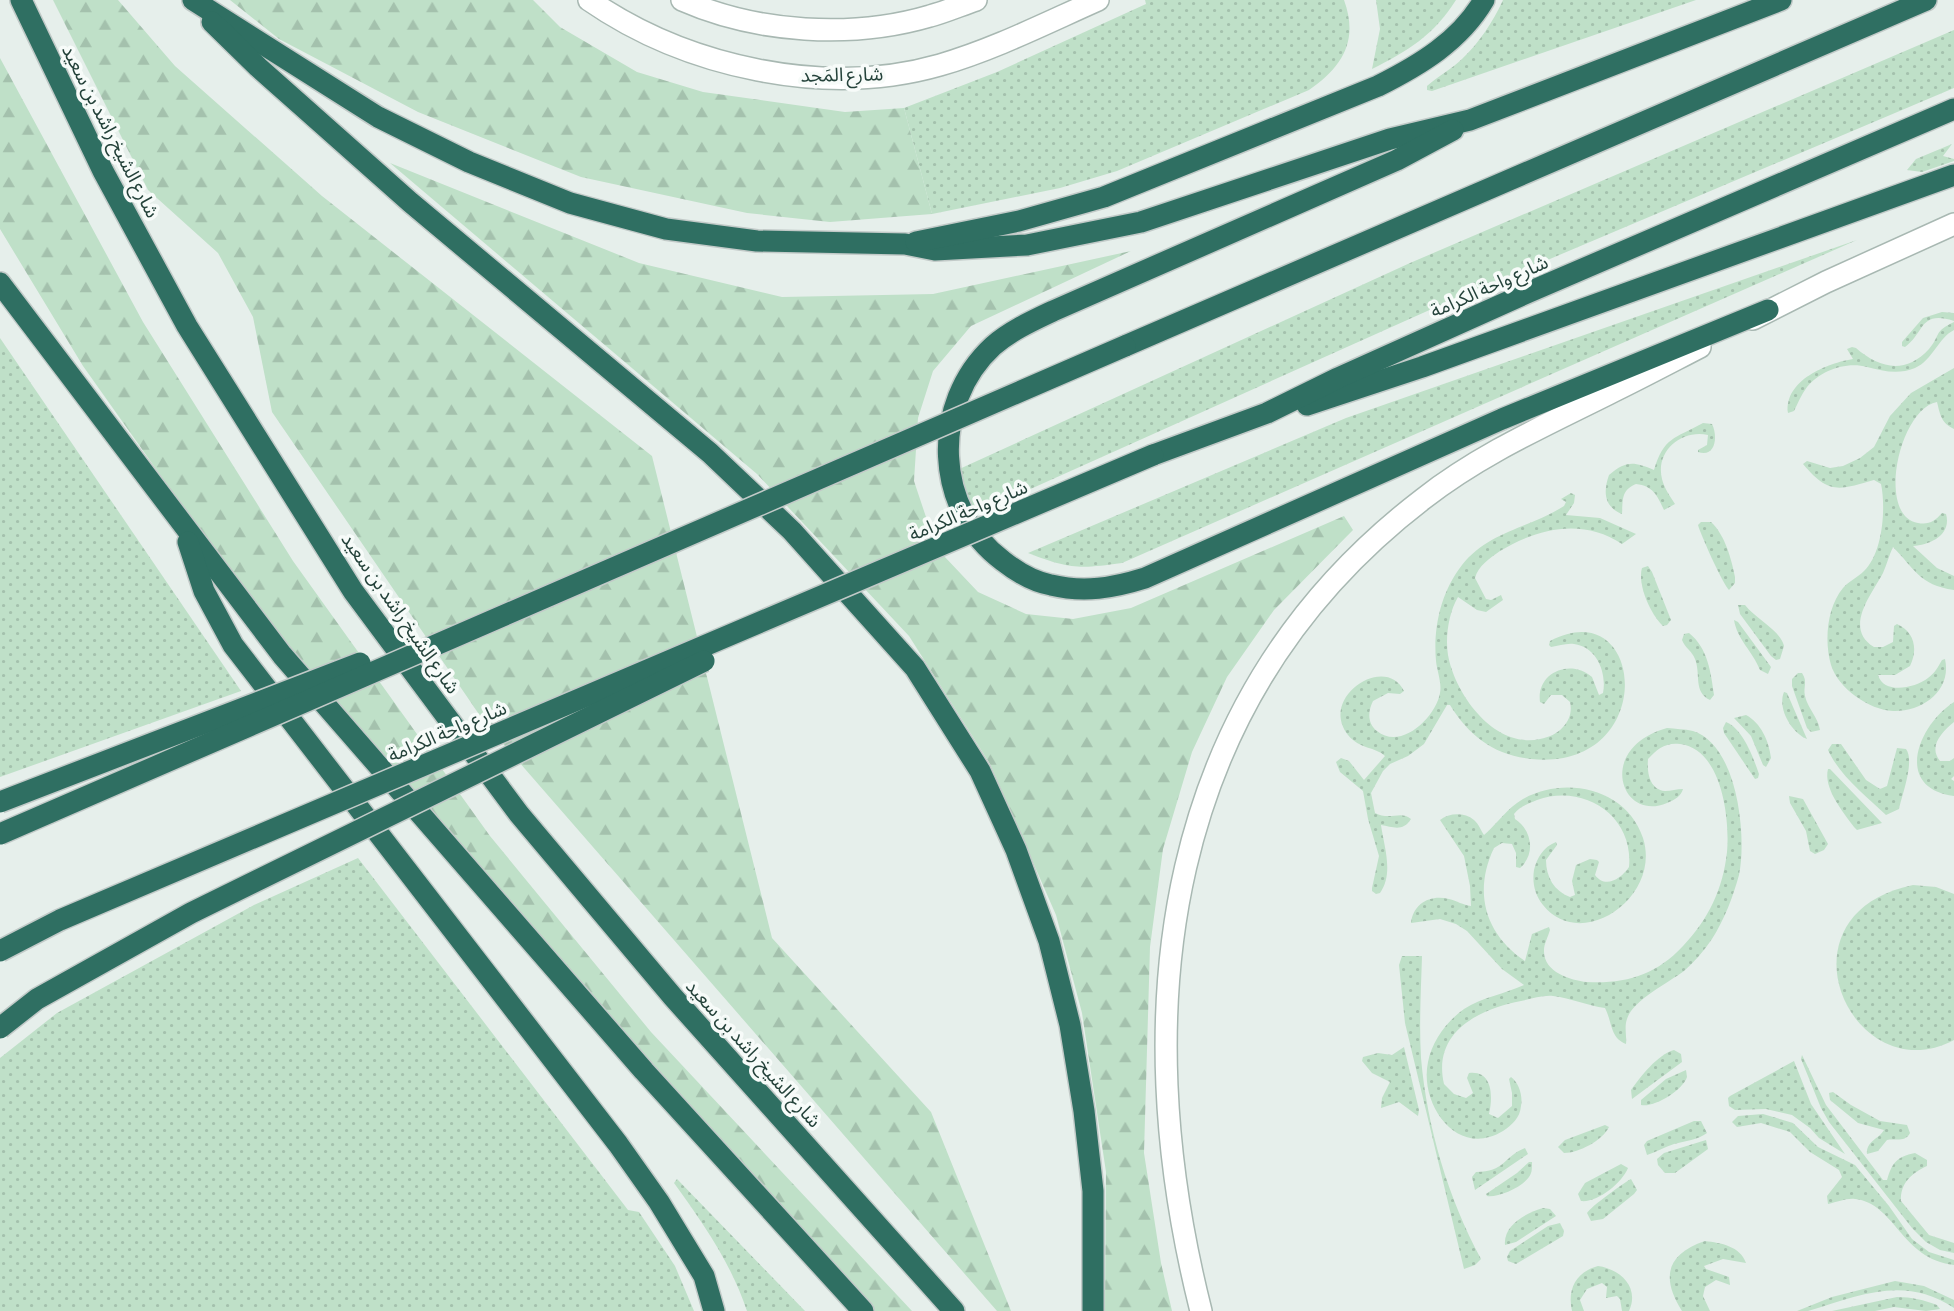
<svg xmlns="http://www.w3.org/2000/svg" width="1954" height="1311" viewBox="0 0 1954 1311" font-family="'Sofia Sans Condensed','Noto Sans Arabic',sans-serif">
<defs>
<pattern id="grass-dots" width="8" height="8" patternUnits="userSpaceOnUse" patternTransform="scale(1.75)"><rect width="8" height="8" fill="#bfe0c8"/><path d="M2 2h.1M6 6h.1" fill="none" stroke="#a4c1ad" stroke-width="1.8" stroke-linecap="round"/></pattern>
<pattern id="forest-firs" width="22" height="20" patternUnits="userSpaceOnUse" patternTransform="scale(1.75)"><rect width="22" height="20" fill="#bfe0c8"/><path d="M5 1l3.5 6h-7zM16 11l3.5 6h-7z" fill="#a4c1ad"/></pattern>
</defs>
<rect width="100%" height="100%" fill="#e6efeb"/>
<g fill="url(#grass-dots)">
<path d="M1145 0H1344C1359 41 1342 67 1309 90L1117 171 1060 188 932 214 904 108 997 72 1146 4Z"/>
<path d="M1376 0H1456C1434 35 1408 51 1372 69L1380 29Z"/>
<path d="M1503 0H1696L1432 91 1427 90V86C1438 76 1452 69 1462 59 1479 43 1493 22 1503 0Z"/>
<polygon points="1954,30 1954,88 1434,308 968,517 955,471 1410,263"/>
<polygon points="1952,144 1943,156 1954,159 1954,161 1922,172 1907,170 1916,159"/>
<path d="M1857 240 1122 563C1079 569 1069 569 1028 553L1346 418Z"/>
<path d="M1942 312 1954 313V321C1919 310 1925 333 1905 347L1902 346V342L1923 318Z"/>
<path d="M1954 322V330C1938 338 1933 360 1915 368 1898 375 1883 371 1867 367 1846 361 1820 371 1807 387 1801 395 1798 403 1794 411L1788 413C1784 380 1828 363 1853 359L1847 349 1852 347 1856 348C1879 368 1905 375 1929 349 1941 335 1933 332 1954 322Z"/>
<polygon points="0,338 241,691 0,777"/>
<path d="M1954 368V429C1941 423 1940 414 1937 402 1899 409 1876 516 1918 523 1929 525 1935 521 1942 513L1946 514C1952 535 1930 545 1913 546L1937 568 1954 576V590C1919 585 1914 568 1893 547 1889 555 1887 564 1883 573 1872 594 1843 628 1874 647H1883L1893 642 1894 626 1897 624C1915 632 1918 650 1910 666L1895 675H1878C1884 695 1915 688 1928 678 1935 673 1938 667 1942 660L1945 659C1952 690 1923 712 1893 711 1869 710 1838 688 1831 665 1824 641 1827 607 1843 588 1849 581 1858 577 1864 571 1883 553 1886 507 1881 484L1874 480C1839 490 1829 495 1803 464L1807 461 1830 468 1843 466 1860 458 1874 447 1890 416 1911 393Z"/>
<path d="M1703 423 1712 424C1718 436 1716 458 1698 452V450L1707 445 1708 435C1682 429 1655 451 1662 479 1664 488 1670 496 1675 504L1664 510C1657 495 1653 486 1636 484 1621 490 1623 500 1622 514 1604 507 1603 492 1609 475 1627 460 1634 462 1654 470 1664 437 1674 439 1703 423Z"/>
<path d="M1571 493 1575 495 1574 503 1566 515 1600 518 1636 534 1622 544C1583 518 1538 528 1500 551 1490 558 1478 566 1475 578L1486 599 1491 600 1501 595 1503 600 1486 612 1477 610 1458 597C1449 612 1445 637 1448 655 1455 694 1494 749 1540 739 1549 737 1557 734 1563 727 1570 720 1572 711 1570 702L1562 695H1551L1544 704 1540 702C1536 673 1570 658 1592 677L1599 695 1603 693C1607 673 1597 647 1574 644 1566 643 1559 646 1551 647L1549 645 1550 641C1646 590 1660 772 1531 759 1494 755 1469 736 1450 705H1447L1424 744 1408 756 1390 764 1383 771 1371 793 1375 813C1390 821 1401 810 1411 819 1403 832 1393 827 1381 825 1384 847 1394 873 1380 893L1376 894 1372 891V888L1379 856 1368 819 1363 791 1340 772 1336 762 1341 758 1349 761 1364 780 1385 756C1376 747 1359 749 1348 735 1318 697 1386 653 1404 691L1400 694 1388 693 1373 701C1368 711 1367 723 1377 731 1401 751 1436 717 1440 693 1442 683 1437 671 1436 661 1433 627 1441 592 1462 565 1489 531 1530 528 1564 506L1566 502 1561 499Z"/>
<path d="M1701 522H1711C1725 535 1731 558 1735 577V583L1729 590C1723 585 1700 533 1698 525Z"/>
<path d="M1648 566 1652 572 1671 620 1667 625 1663 626C1651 615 1637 585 1642 568Z"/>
<path d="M1738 605H1745C1756 619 1781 631 1784 646L1780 659 1776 660 1771 656 1740 614Z"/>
<path d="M1734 620 1738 622 1771 667 1768 674 1760 670C1753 652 1737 639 1734 620Z"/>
<path d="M1689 633C1708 648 1711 673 1714 695L1710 700C1693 692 1701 674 1695 659 1692 651 1685 648 1682 640L1684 634Z"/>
<path d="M1798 673H1802C1808 682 1803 686 1805 696 1808 709 1818 717 1820 730L1811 732 1807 728 1792 686V679Z"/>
<path d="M1784 692 1787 693 1807 739C1792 733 1777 709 1784 692Z"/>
<path d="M1954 702V722C1942 732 1928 746 1940 761H1950L1954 758V776L1951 779 1954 781V796C1893 788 1918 725 1954 702Z"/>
<path d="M1746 715C1761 723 1769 741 1771 758L1766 767 1763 765 1751 736 1734 718Z"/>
<path d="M1726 722C1743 729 1753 757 1759 774L1758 778 1755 779 1724 733 1723 728Z"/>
<path d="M1667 728C1675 729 1685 729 1693 731 1738 745 1747 837 1739 875 1733 897 1724 920 1712 939 1704 951 1694 962 1684 971 1668 983 1633 1000 1627 1019 1624 1027 1627 1037 1626 1044 1610 1038 1612 1021 1605 1008 1588 1006 1571 998 1553 996 1543 995 1531 999 1521 1001 1479 1009 1432 1032 1444 1084L1454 1094 1466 1098 1473 1093 1467 1078 1469 1073C1493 1070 1493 1097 1489 1114L1498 1118 1512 1106V1093L1509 1079 1511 1077C1519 1083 1523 1096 1521 1106 1520 1118 1512 1125 1503 1131 1457 1159 1419 1104 1428 1062 1432 1041 1447 1021 1464 1009 1482 997 1505 994 1524 985L1502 969 1467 931 1456 924 1440 919 1411 923C1413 903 1431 894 1449 899 1457 901 1463 905 1471 906L1470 886 1464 856 1440 820C1449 813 1464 812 1474 820 1479 824 1481 831 1484 835 1498 823 1507 808 1523 799 1566 775 1627 789 1643 838 1662 897 1581 953 1543 905 1535 895 1532 883 1534 870 1537 858 1543 847 1556 842L1557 845 1546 860C1546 877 1554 891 1570 897L1575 895 1572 881 1576 865 1590 859 1597 860 1599 862 1595 875C1605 889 1621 879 1629 867 1634 815 1583 783 1537 800 1528 804 1520 806 1514 814L1515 819C1532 830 1536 854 1520 868L1516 867V853L1512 844 1502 843 1494 848C1473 892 1485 934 1525 961L1532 934 1549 927 1550 930C1548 937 1544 944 1544 950 1543 972 1570 980 1587 982 1626 984 1656 975 1683 946 1708 920 1723 889 1727 852 1730 819 1722 749 1680 744 1666 742 1657 749 1648 759 1647 772 1649 789 1665 791 1671 791 1677 789 1683 789 1681 796 1675 800 1667 803 1621 823 1595 748 1667 728Z"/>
<path d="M1832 744H1841L1866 780 1880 789 1887 786 1897 748 1906 749C1915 761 1902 795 1899 809L1886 815C1866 796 1839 775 1828 750Z"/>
<path d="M1828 769H1830L1882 823 1857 830 1854 827C1843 812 1823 788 1828 769Z"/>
<polygon points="1789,796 1803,799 1828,844 1824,850 1815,854 1810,851 1806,831 1790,803"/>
<polygon points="358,858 628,1210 639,1212 675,1266 694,1311 0,1311 0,1058 57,1013 254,905"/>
<path d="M1913 885 1936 887 1954 894V1040C1853 1094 1770 915 1913 885Z"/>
<path d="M1402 956H1422C1421 990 1419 1024 1421 1058 1427 1127 1448 1198 1481 1259L1475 1265 1464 1269 1405 1023 1399 965Z"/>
<polygon points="1404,1047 1419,1110 1418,1116 1399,1102 1381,1108 1382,1098 1390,1082 1372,1073 1362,1061 1363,1057 1378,1053 1392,1055"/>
<path d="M1674 1050 1681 1054 1682 1062 1632 1099 1631 1090C1641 1076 1657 1055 1674 1050Z"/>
<path d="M1802 1055 1826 1105 1883 1180H1887C1892 1163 1896 1157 1915 1153L1927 1160V1166C1912 1173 1900 1183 1901 1201L1929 1235 1954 1243V1253L1940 1250 1926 1242 1912 1228 1829 1122 1821 1108 1801 1059Z"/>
<polygon points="1794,1061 1811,1104 1845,1154 1819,1138 1810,1128 1792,1115 1766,1109 1735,1110 1729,1106 1728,1098 1730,1096"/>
<path d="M1686 1070 1687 1077C1683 1090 1654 1108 1641 1105V1100L1666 1079Z"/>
<path d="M1833 1092 1851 1105 1880 1121 1907 1125 1910 1133C1905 1143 1895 1138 1887 1140L1878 1151 1867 1154C1866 1141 1879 1139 1884 1130L1858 1123 1830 1100 1829 1093Z"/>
<path d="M1763 1114 1793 1123 1818 1147 1855 1165 1889 1206 1912 1239 1929 1252 1954 1260V1265C1901 1259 1895 1203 1855 1199 1846 1198 1838 1202 1828 1204L1827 1196 1842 1177 1839 1170 1810 1152 1790 1132 1761 1123 1737 1127 1732 1122 1738 1116Z"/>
<path d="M1694 1121H1701L1707 1133C1698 1140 1685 1141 1674 1144 1665 1147 1656 1152 1647 1155L1644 1145 1647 1141Z"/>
<path d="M1605 1125 1609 1127C1603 1140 1579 1153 1564 1153L1558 1147 1565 1140Z"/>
<polygon points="1706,1140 1708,1149 1675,1173 1665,1173 1658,1165 1657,1159 1664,1153"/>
<path d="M1525 1148 1528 1154 1475 1190 1472 1177 1476 1172C1505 1172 1503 1157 1525 1148Z"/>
<path d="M1529 1162H1532C1532 1164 1532 1172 1531 1173 1527 1186 1498 1198 1487 1196L1486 1194 1517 1173Z"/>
<path d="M1621 1164 1628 1168C1622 1183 1597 1203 1581 1201L1578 1194 1585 1183Z"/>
<path d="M677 1179 805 1311H747C731 1263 703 1223 674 1183Z"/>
<path d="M1631 1179 1637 1190 1634 1194 1603 1219 1591 1221 1587 1213C1590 1207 1625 1182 1631 1179Z"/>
<path d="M1543 1208 1550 1209 1556 1216 1516 1242 1505 1245C1503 1225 1526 1213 1543 1208Z"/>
<polygon points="1560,1223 1564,1231 1563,1236 1516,1264 1508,1261 1507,1257 1510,1251 1548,1226"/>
<path d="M1705 1241C1721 1243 1740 1246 1746 1263L1723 1259 1704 1266 1706 1269 1729 1277 1730 1285 1716 1280 1705 1287 1703 1296 1710 1311H1682C1661 1278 1666 1254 1705 1241Z"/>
<path d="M1598 1266C1620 1269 1640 1287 1629 1311H1622L1620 1299 1617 1296 1606 1298 1607 1287 1602 1283 1587 1289 1580 1300 1584 1311H1572C1567 1289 1576 1272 1598 1266Z"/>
<path d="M1895 1281 1924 1286 1954 1300V1308C1905 1275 1860 1295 1808 1311H1797L1832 1297Z"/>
<path d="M1897 1297C1912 1297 1924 1300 1937 1305L1940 1309 1926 1311 1894 1307 1875 1311H1832Z"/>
</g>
<g fill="url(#forest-firs)">
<polygon points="53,0 118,0 175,66 322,196 652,456 772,938 931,1112 1011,1311 997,1311 485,723 272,412 253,317 218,253 148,190"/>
<polygon points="230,0 533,0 560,27 637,72 703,92 845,112 904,108 932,214 830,222 747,213 581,177 418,112 279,39"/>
<polygon points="0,58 143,322 293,561 490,836 651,1032 912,1311 873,1311 634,1053 246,596 83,366 0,229"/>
<polygon points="390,163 639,263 782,297 933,294 1131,251 971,326 933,371 918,418 914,481 929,526 944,556 978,592 1026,614 1073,619 1131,608 1344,516 1353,530 1274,610 1227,677 1192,752 1163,849 1150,947 1144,1153 1161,1263 1172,1311 1105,1311 1106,1172 1082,1013 1056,915 990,764 909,636 757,474"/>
</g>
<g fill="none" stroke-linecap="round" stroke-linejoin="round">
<defs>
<g id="minor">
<path d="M589 0C686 67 825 98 940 65 995 49 1046 23 1098 0"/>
<path d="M682 0C757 33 852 39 930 16 945 12 961 5 976 0"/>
<polyline points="1753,319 1826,282 1954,224"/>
<path d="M1201 1311C1125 1010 1162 699 1423 499 1479 455 1544 426 1608 394 1639 379 1669 363 1700 347"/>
</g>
<g id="highway">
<polyline points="21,0 103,171 187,326 353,591 519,814 673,997 954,1311"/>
<polyline points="193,0 378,117 469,162 570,203 666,229 757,241 905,244 935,250 1027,245 1141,222 1390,139 1470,120 1781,0"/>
<polyline points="212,22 258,67 410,202 710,453 792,531 915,668 980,771 1016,850 1049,941 1070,1025 1084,1111 1093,1191 1093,1311"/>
<path d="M1453 130 1397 160 1053 311C1032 321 1010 331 993 346 930 404 934 510 1003 561 1017 572 1034 582 1051 585 1084 593 1113 588 1145 578L1502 419 1768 310"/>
<path d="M916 242 1019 221 1104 197 1378 86C1420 65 1460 41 1484 0"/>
<polyline points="0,283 282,655 644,1071 863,1311"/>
<polyline points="1125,346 1926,0"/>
<polyline points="1307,405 1422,367 1954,175"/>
<polyline points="1153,455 1267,413 1338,378 1527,293 1954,109"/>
<polyline points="188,542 204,591 233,645 618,1144 659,1202 704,1276 714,1311"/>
</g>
</defs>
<use href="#minor" stroke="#a8b8b2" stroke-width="24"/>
<use href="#highway" stroke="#c2cac8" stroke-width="24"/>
<use href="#minor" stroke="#fff" stroke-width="21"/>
<use href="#highway" stroke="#2f6f62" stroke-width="21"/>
<defs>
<g id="highway-bridge">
<polyline points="0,802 360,663"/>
<polyline points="0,834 1125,346"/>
<polyline points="0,951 60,920 1153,455"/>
<polyline points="0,1028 37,999 191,913 704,661"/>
</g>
</defs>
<use href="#highway-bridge" stroke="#c2cac8" stroke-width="24" stroke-linecap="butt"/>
<use href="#highway-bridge" stroke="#2f6f62" stroke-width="21"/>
</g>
<g text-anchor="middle" stroke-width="7" stroke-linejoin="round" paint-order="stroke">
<g font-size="19" fill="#24423a" stroke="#f7fbf9">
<text transform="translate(842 74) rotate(-1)" y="7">شارع المَجد</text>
<text transform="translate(111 131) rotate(63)" y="7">شارع الشيخ راشد بن سعيد</text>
<text transform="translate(1489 286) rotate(-24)" y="7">شارع واحة الكرامة</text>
<text transform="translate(968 510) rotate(-23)" y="7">شارع واحة الكرامة</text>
<text transform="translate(401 613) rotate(55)" y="7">شارع الشيخ راشد بن سعيد</text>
<text transform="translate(447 731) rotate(-23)" y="7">شارع واحة الكرامة</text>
<text transform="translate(754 1053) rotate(48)" y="7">شارع الشيخ راشد بن سعيد</text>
</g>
</g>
</svg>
